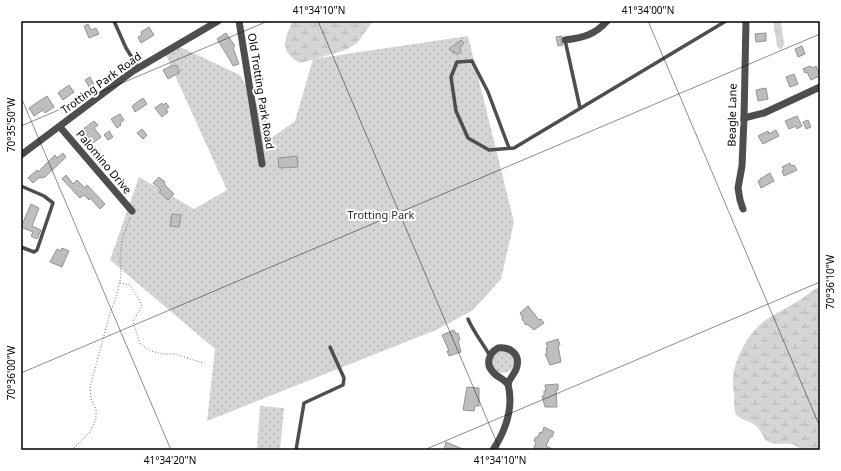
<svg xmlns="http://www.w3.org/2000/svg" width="841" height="471" viewBox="0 0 841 471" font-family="'Noto Sans',sans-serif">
<defs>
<pattern id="forest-crowns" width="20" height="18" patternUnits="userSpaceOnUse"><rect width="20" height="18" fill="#d5d5d5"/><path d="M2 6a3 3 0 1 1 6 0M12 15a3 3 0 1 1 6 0" fill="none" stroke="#b5b5b5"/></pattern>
<pattern id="wetland-marsh" width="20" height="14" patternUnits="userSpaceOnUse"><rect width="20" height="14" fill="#d5d5d5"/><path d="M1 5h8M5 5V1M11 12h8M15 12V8" fill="none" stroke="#b5b5b5"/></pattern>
<pattern id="park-dots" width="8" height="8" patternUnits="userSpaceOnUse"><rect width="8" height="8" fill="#d5d5d5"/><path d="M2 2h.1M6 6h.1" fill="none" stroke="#b5b5b5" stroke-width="1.8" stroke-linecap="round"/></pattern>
</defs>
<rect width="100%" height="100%" fill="#fff"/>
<polygon fill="url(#forest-crowns)" points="773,21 781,21 784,45 781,50 777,46"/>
<g fill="url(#wetland-marsh)">
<path d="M293 21H373L357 43 346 50 300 63C279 52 284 39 293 21Z"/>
<path d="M820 287V450C815 450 809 451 805 450 800 449 796 445 791 444 783 442 775 446 767 441 762 437 761 430 756 426 751 421 738 419 736 414 733 409 735 399 734 393 729 368 744 338 763 322 774 313 788 308 800 300 806 296 812 290 820 287Z"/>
</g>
<g fill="url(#park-dots)">
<polygon points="468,36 514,222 501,279 473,310 436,330 207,421 215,349 110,260 139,177 194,209 227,190 164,51 178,46 240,75 270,126 270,139 295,121 313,59"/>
<circle cx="503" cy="362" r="11"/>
<polygon points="260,406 284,408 280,450 257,450"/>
</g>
<g fill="#bebebe" stroke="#929292">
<polygon points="88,24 91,30 96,28 99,34 89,38 84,26"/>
<polygon points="149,27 154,35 141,43 138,37 142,35 141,32"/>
<polygon points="226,33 235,46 233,48 239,64 233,66 230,60 217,39"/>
<polygon points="766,33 766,41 756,42 755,34"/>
<polygon points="562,36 560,40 563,45 558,46 556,37"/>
<polygon points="461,40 464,43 460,47 461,52 457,55 454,51 453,53 449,49"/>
<polygon points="802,46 805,54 798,57 795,49"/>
<polygon points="173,65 174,66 176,65 180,72 168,79 163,70"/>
<polygon points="810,66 813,68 816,66 820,76 811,80 807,72 805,73 803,69"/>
<polygon points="794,74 798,84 790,87 786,77"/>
<polygon points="90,77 95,87 91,90 85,80"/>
<polygon points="69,85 74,92 63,100 58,93"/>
<polygon points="766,88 768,99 758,101 756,90"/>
<polygon points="47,96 54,107 45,113 43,110 34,116 29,108"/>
<polygon points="143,98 147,104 135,112 132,106"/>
<polygon points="162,103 163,105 166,103 169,107 166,109 168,112 162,117 155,108"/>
<polygon points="120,114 124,120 120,123 121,125 117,128 111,119"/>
<polygon points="797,116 802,126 797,129 796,126 789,129 785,121"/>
<polygon points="808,120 811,127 806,129 803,122"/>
<polygon points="94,121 98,125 94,128 101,137 93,143 82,130"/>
<polygon points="142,129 147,135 143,139 137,133"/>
<polygon points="776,130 779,136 763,144 758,136 768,131 769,134"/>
<polygon points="109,131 113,137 108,140 104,135"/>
<polygon points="63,153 66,157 45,177 41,178 40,177 33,183 28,178 37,170 38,172 55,155 57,158"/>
<polygon points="297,156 298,167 279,168 278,158"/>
<polygon points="790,163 791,166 794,165 797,170 784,176 782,171 784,170 782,167"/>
<polygon points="770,173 774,181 761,188 758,181 760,180 760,179"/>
<polygon points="66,175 73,184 77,180 85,188 87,185 105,204 100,209 90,198 89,200 84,195 80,198 62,179"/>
<polygon points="159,177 165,182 164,184 174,194 168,200 159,192 161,190 153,183"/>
<polygon points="31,204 39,208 32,226 41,230 37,239 31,236 33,232 21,227"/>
<polygon points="172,214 181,215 179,227 170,226"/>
<polygon points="62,248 69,251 62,267 50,262 57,249 61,251"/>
<polygon points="528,306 539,320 541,319 544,323 534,330 527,324 526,325 522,319 523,318 520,313"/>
<polygon points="454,330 456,334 458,333 460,340 458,341 461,352 449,356 447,351 449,351 442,335"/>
<polygon points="558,339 560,345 558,346 559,351 561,362 550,365 545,354 547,354 546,348 548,348 546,343"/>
<polygon points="558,384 558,390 556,390 557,407 545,407 542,396 544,396 544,391 546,391 545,385"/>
<polygon points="467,387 479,388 479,406 475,406 474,411 463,410"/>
<polygon points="544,427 554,432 552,437 550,437 546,446 554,450 539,450 534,448 536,442 534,441 536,437 538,437 540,432 542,433"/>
<polygon points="446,442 465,450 444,450"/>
</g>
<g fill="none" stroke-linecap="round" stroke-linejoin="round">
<g stroke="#707070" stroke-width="1" stroke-dasharray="1 2" stroke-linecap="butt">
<polyline points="120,283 130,285 140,301 142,306 133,321 140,344 151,351 163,354 175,354 203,363"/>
<polyline points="72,450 90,432 96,419 96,409 91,399 90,387 109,317 117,294 121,276 120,258 122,240 130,218"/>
</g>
<g stroke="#4e4e4e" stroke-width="3.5">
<polyline points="114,21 126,48 138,67"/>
<polyline points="565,40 580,108"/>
<polyline points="509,148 488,92 472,61 457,62 451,77 456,111 468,138 489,150 514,148 726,21"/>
<polyline points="21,186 44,196 53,203 37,250 34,252 21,247"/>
<path d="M468 319C474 333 483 343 490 356"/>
<polyline points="296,450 304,403 343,385 344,378 330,347"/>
</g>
<g stroke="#4e4e4e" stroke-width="7">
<polyline points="239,21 262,164"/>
<path d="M565 40C582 38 595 35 607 21"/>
<polyline points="744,118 764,113 820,87"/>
<polyline points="60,127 132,211"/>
<polyline points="21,155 133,71 218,21"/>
<polyline points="743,209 740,200 738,188 742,166 744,118 746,21"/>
<path d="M498 348C509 346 520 354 517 366 516 373 510 377 508 384 504 379 497 377 493 372 485 364 489 353 498 348Z"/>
<path d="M493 450C506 430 514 408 508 384"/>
</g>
</g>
<path fill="none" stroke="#000" stroke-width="1" stroke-opacity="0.45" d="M318 21 500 450M648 21 820 427M21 97 171 450M21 126 268 21M21 373 820 34M424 450 820 282"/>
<g text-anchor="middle" stroke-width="4" stroke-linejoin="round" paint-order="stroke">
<g font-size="11" fill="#000" stroke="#fff">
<text transform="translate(101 83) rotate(-36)" y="4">Trotting Park Road</text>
<text transform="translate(261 91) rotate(81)" y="4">Old Trotting Park Road</text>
<text transform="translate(732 115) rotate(-89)" y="4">Beagle Lane</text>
<text transform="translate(104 162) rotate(50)" y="4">Palomino Drive</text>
</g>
<g font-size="11" fill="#2c2c2c" stroke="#fff">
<text x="381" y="219">Trotting Park</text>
</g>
</g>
<rect width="841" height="471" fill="none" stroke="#ffffff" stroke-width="44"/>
<rect x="22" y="22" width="797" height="427" fill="none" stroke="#000" stroke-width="1.5"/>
<g font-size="10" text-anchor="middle" fill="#000">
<text x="319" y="14">41°34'10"N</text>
<text x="648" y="14">41°34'00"N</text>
<text transform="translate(11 125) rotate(-90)" y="4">70°35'50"W</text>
<text transform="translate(830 282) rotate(-90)" y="4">70°36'10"W</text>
<text transform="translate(11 373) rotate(-90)" y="4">70°36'00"W</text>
<text x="170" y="464">41°34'20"N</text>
<text x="500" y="464">41°34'10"N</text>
</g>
</svg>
